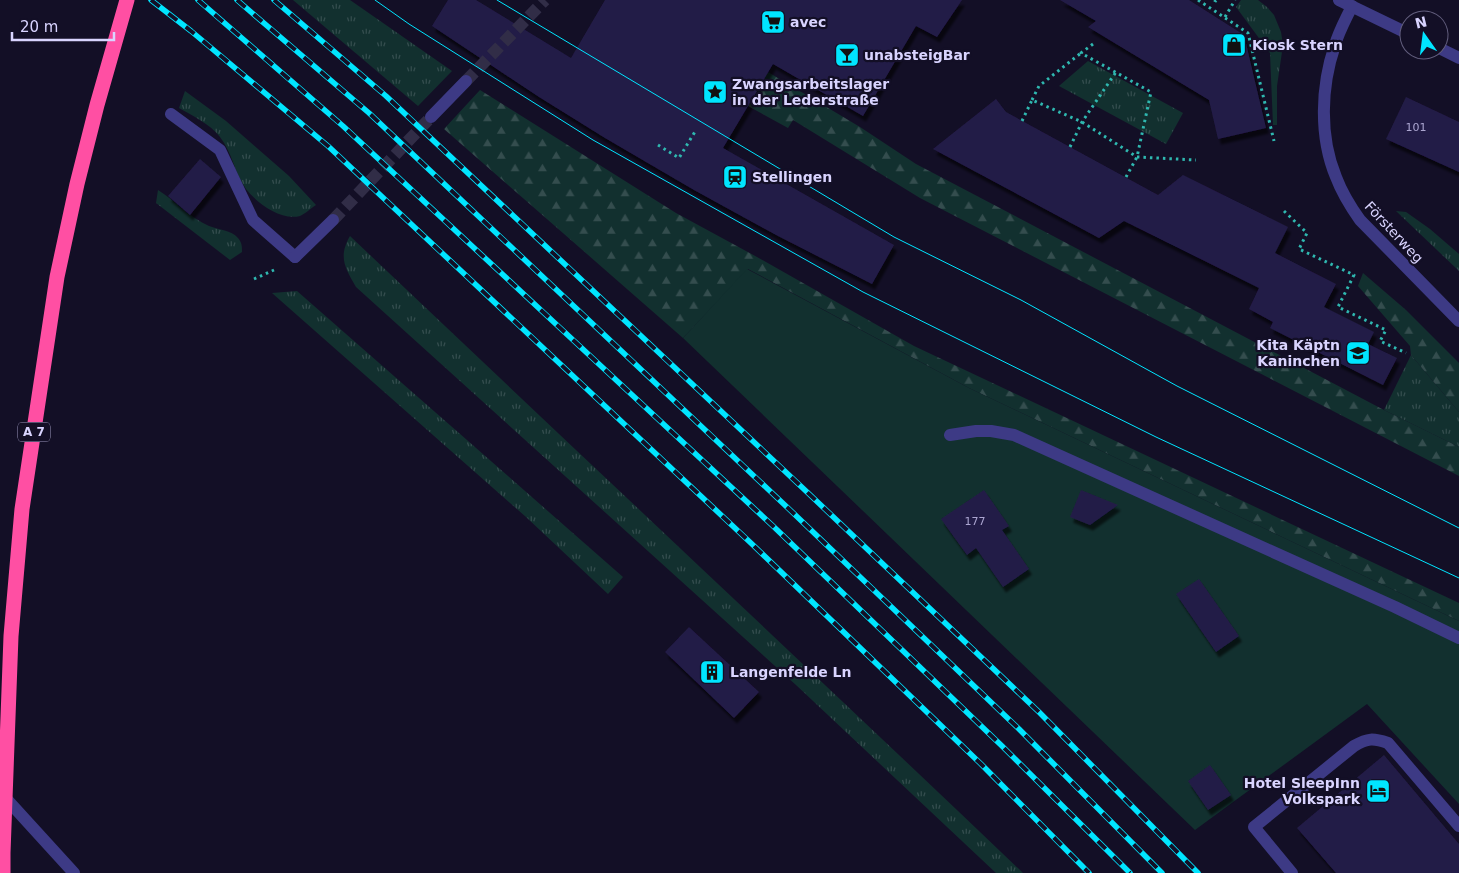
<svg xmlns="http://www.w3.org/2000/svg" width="1459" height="873" viewBox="0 0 1459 873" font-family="'DejaVu Sans',sans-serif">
<defs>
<pattern id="grass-tufts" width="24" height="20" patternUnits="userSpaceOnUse" patternTransform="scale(1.25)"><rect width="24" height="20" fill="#12302f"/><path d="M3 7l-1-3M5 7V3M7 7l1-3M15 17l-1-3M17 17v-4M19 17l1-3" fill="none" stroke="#344d4e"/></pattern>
<pattern id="forest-firs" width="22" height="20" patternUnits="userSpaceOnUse" patternTransform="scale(1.25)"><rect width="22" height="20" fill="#12302f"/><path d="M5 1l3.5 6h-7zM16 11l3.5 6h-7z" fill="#344d4e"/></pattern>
<filter id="shadow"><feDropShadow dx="3" dy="5.5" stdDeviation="1" flood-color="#0009"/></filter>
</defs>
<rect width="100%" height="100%" fill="#130f26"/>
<g fill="url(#grass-tufts)">
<polygon points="293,0 350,0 452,71 418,106"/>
<polygon points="1241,0 1258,0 1267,7 1274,15 1281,32 1283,45 1277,86 1277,125 1273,125 1270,53 1236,7"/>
<polygon points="1088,61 1183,113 1166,144 1059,86"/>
<path d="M185 91 226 121 289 176 316 205C311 208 305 214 300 216 281 221 257 203 246 189 235 174 232 152 220 137 210 124 193 116 179 108Z"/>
<path d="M158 190C176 201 190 218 209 226 219 230 231 230 238 238 242 243 242 246 242 252L230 260 156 203Z"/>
<polygon points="1396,211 1406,212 1430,229 1459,254 1459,271"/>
<path d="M350 236C574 449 800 660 1023 873H996L796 685 356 287C345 268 338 257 350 236Z"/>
<polygon points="297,291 623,577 608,594 526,517 272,293"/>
<polygon points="1411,355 1459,412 1459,447 1384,410"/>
</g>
<g fill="url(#forest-firs)">
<polygon points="768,72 860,127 916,164 1384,410 1459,447 1459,476 920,198 793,120 788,128 748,106"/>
<polygon points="480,90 676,213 757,257 914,346 1459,603 1459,621 969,388 748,269 683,338 444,129"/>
<polygon points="1363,273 1406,310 1459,363 1459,412 1411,355 1410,346 1358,286"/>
</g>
<polygon fill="#12302f" points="747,269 969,388 1459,621 1459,804 1367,704 1195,830 683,338"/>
<g fill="#241b47" filter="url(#shadow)">
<polygon points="448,0 476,0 571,58 605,0 962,0 937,37 916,26 863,116 773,64 723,148 894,245 872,284 778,236 694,190 605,138 539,97 432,26"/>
<polygon points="1060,0 1189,0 1244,35 1266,128 1218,139 1209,100 1088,27 1096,21"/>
<polygon points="1406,97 1459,122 1459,172 1386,139"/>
<polygon points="996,99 1006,112 1158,195 1183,175 1288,227 1275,253 1336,284 1324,307 1374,332 1368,344 1397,358 1383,385 1270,328 1273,322 1249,309 1259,288 1124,221 1099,238 933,149"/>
<polygon points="200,159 221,177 190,215 168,196"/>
<polygon points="984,490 1009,526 1002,530 1029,569 1003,587 976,548 967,555 941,519"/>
<polygon points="1081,490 1118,505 1090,525 1070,517"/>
<polygon points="1199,579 1239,636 1216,652 1176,594"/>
<polygon points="689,627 759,692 734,718 665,652"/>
<polygon points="1384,755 1459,844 1459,873 1336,873 1297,828"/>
<polygon points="1210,765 1231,795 1208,810 1188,781"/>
</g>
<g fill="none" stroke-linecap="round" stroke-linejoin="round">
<g stroke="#312d47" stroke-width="12" stroke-dasharray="12 6" stroke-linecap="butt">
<polyline points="466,81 545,0"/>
<polyline points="333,220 431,117"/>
</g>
<g stroke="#2fb8b0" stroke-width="3" stroke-dasharray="2.5 4" stroke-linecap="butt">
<polyline points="1198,0 1248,33 1274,141"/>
<polyline points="1214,0 1216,1 1217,0"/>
<polyline points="1225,17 1235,0"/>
<polyline points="1093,44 1081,53 1151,92 1137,157 1126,177"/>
<polyline points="1032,100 1039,86 1081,53"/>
<polyline points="1022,121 1032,100 1082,122 1137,157 1196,160"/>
<polyline points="658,145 679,158 696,130"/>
<polyline points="1070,147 1082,122 1116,72"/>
<polyline points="1284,211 1307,233 1299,249 1354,275 1338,307 1386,330 1380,341 1406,353"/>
<polyline points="254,279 274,270"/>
</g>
<g stroke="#3d3a85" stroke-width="12">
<polyline points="171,114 220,150 253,220 295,257"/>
<polyline points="950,435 976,431 991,431 1014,435 1395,607 1459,638"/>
<polyline points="2,794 74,873"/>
<path d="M1292 873 1254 827 1354 746C1368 738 1373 738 1388 743L1459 826"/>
</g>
<g stroke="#3d3a85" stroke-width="12">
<polyline points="431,117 466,81"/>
<polyline points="295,257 333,220"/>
</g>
<path stroke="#3d3a85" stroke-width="12" d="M1352 6C1346 19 1339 31 1335 45 1321 86 1319 136 1336 177 1342 193 1350 206 1360 220L1459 321"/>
<g stroke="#3d3a85" stroke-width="12">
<polyline points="1339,0 1409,34"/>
<polyline points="1439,48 1459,58"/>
</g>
<g stroke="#00e5ff" stroke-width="1">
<polyline points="375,0 409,24 593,140 863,292 1156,437 1459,578"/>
<polyline points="497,0 894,237 1021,300 1177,386 1459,528"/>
</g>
<defs>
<g id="rail">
<polyline points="151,0 191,31 328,146 753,545 981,764 1089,873"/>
<polyline points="198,0 343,126 773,526 1002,746 1130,873"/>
<polyline points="237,0 369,113 789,509 1019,729 1162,873"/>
<polyline points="274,0 386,96 807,492 1039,712 1198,873"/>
</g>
</defs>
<use href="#rail" stroke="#00e5ff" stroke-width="5.5"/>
<use href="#rail" stroke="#130f26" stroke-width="4" stroke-dasharray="11" stroke-linecap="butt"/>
<polyline stroke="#ff4fa3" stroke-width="15" points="3,873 3,853 11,636 22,509 57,277 77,184 97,105 127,0"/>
</g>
<defs>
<symbol id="supermarket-square" viewBox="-11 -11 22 22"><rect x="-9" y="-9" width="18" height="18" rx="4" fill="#00e5ff" stroke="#130f26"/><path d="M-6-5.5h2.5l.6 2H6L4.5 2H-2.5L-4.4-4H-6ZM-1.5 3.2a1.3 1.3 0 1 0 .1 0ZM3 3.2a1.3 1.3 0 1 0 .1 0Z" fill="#111"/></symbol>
<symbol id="shop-square" viewBox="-11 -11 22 22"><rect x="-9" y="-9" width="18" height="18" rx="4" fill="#00e5ff" stroke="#130f26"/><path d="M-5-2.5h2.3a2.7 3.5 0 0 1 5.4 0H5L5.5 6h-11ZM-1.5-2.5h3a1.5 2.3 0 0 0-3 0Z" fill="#111"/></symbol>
<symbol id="bar-square" viewBox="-11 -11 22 22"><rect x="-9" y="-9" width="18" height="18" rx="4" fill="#00e5ff" stroke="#130f26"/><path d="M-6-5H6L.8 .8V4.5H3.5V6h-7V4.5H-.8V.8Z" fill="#111"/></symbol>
<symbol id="sight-square" viewBox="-11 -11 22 22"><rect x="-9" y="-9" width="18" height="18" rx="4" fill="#00e5ff" stroke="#130f26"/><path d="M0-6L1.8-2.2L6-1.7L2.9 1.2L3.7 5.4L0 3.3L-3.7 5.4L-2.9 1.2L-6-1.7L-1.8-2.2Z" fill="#111"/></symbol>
<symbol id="station-square" viewBox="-11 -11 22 22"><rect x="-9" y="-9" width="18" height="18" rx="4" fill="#00e5ff" stroke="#130f26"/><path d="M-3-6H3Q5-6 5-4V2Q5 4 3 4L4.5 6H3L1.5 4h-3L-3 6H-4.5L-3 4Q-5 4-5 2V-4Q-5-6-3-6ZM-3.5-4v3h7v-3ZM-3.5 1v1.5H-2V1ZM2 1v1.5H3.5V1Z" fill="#111"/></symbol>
<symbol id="school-square" viewBox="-11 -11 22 22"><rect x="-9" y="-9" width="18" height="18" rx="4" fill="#00e5ff" stroke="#130f26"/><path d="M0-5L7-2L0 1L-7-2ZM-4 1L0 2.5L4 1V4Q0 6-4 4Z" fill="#111"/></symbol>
<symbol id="building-square" viewBox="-11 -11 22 22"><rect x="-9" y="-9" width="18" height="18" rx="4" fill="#00e5ff" stroke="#130f26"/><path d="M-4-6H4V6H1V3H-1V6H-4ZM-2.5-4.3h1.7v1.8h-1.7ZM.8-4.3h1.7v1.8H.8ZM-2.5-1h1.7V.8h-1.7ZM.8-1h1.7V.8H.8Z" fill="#111"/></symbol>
<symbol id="hotel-square" viewBox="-11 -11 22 22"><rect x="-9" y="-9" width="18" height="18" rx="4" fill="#00e5ff" stroke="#130f26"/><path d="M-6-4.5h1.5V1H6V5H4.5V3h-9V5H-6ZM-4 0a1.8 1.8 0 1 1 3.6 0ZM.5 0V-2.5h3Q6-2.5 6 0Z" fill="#111"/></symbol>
</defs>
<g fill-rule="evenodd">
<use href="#supermarket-square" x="759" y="8" width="28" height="28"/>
<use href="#shop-square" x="1220" y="31" width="28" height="28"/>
<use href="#bar-square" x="833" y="41" width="28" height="28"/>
<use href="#sight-square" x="701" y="78" width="28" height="28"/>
<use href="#station-square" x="721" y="163" width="28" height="28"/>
<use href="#school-square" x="1344" y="339" width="28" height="28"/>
<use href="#building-square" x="698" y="658" width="28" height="28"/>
<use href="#hotel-square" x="1364" y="777" width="28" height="28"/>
</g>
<g text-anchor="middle" stroke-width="4.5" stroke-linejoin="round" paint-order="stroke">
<g font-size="11" fill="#aca6d1">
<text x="1416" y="131">101</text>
<text x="975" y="525">177</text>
</g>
<rect fill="#130f26" stroke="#9e99be" stroke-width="1" x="18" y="422.5" width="32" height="19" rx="4"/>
<g font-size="12" font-weight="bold" fill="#d9d4ff">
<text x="34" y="436">A 7</text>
</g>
<g font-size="14" font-weight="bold" fill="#d9d4ff" stroke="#130f26" text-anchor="start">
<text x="790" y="27">avec</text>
<text x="1252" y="50">Kiosk Stern</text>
<text x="864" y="60">unabsteigBar</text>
<text x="732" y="89">Zwangsarbeitslager<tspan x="732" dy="16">in der Lederstraße</tspan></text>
<text x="752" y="182">Stellingen</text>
<text x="1340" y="350" text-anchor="end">Kita Käptn<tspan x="1340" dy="16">Kaninchen</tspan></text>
<text x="730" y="677">Langenfelde Ln</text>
<text x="1360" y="788" text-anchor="end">Hotel SleepInn<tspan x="1360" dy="16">Volkspark</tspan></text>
</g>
<g font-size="14" fill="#d9d4ff" stroke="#130f26">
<text transform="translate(1394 232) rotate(47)" y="5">Försterweg</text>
</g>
</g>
<g transform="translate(1424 35) rotate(346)"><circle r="24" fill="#130f26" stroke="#625e7d"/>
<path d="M0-4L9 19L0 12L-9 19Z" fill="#00e5ff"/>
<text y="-8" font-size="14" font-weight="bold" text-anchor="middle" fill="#d9d4ff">N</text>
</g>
<path d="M12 32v8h102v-8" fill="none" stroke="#d9d4ff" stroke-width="2.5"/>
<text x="20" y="32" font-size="15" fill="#d9d4ff" stroke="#130f26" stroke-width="4" paint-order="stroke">20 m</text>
</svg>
